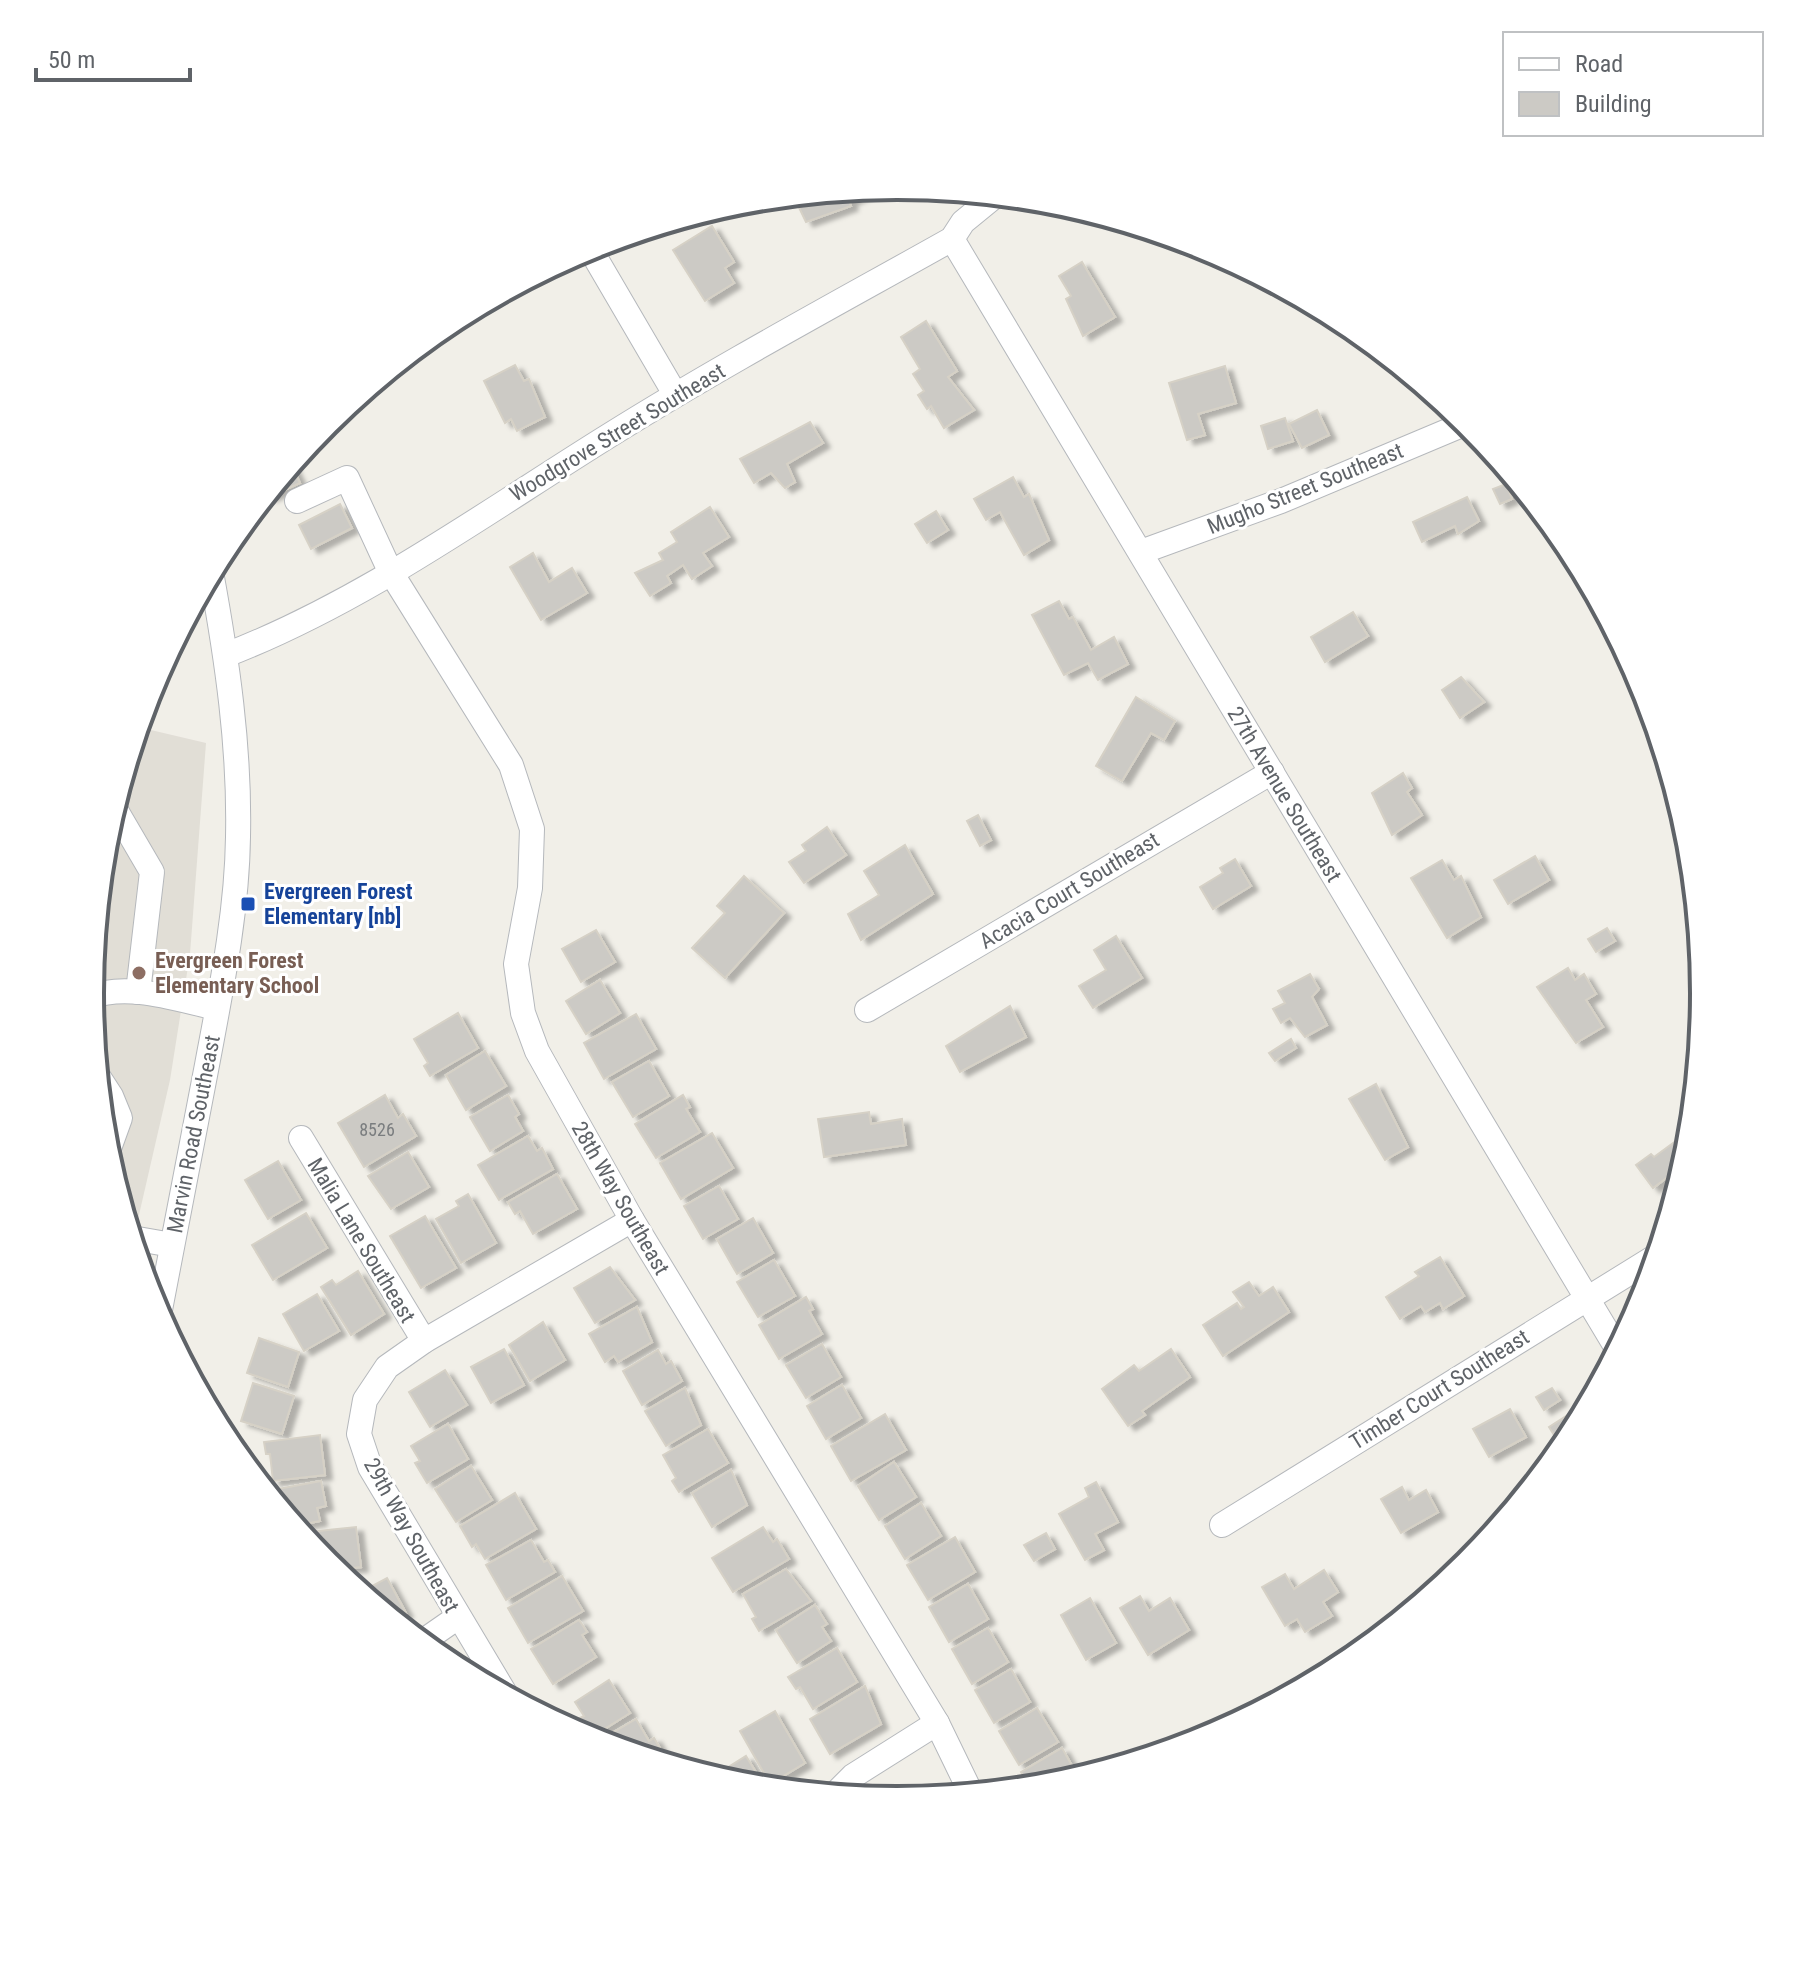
<svg xmlns="http://www.w3.org/2000/svg" width="1795" height="1986" viewBox="0 0 1795 1986" font-family="'Roboto Condensed',sans-serif">
<defs>
<filter id="shadow"><feDropShadow dx="7" dy="4.5" stdDeviation="2" flood-color="#0004"/></filter>
</defs>
<rect width="100%" height="100%" fill="#f1efe8"/>
<polygon fill="#e1ded6" points="138,727 206,743 190,954 170,1080 133,1241 105,1150 90,993 106,835"/>
<g fill="#cccac5" stroke="#d6d1c6" stroke-width="2" filter="url(#shadow)">
<polygon points="864,189 866,193 849,201 851,206 806,222 794,197"/>
<polygon points="712,226 734,262 725,268 734,283 705,301 673,250"/>
<polygon points="1082,262 1115,317 1083,336 1066,299 1071,296 1059,276"/>
<polygon points="926,321 957,371 948,377 974,410 944,428 931,406 927,409 918,395 924,391 913,374 920,369 901,337"/>
<polygon points="515,365 524,381 529,379 545,417 517,431 511,419 505,423 484,381"/>
<polygon points="1225,366 1236,403 1198,414 1205,435 1187,440 1169,383"/>
<polygon points="1317,410 1329,435 1302,448 1289,424"/>
<polygon points="1285,418 1293,441 1268,449 1261,426"/>
<polygon points="810,422 823,443 787,464 795,482 785,488 771,473 754,483 740,459"/>
<polygon points="294,461 292,466 300,483 269,497 268,494"/>
<polygon points="1013,477 1024,497 1029,494 1049,540 1024,555 1000,512 986,520 974,499"/>
<polygon points="1506,484 1512,499 1500,504 1493,489"/>
<polygon points="1467,497 1479,521 1458,534 1455,526 1422,542 1413,522"/>
<polygon points="340,504 352,528 311,549 299,525"/>
<polygon points="710,507 729,537 703,553 712,566 692,579 683,565 667,576 671,583 650,596 635,573 663,560 659,553 677,542 671,532"/>
<polygon points="936,511 948,530 927,543 915,524"/>
<polygon points="533,553 549,582 572,568 587,593 541,620 510,567"/>
<polygon points="1059,601 1069,619 1073,617 1091,650 1114,637 1128,664 1098,680 1088,663 1064,675 1032,615"/>
<polygon points="1353,612 1368,636 1325,662 1311,637"/>
<polygon points="1461,677 1484,702 1460,718 1442,690"/>
<polygon points="1136,697 1175,721 1164,740 1151,733 1122,781 1096,766"/>
<polygon points="1403,773 1412,788 1407,792 1422,815 1392,835 1372,793"/>
<polygon points="978,815 991,840 980,846 967,821"/>
<polygon points="827,827 846,855 804,883 789,862 806,851 802,845"/>
<polygon points="905,845 933,894 861,940 848,914 879,895 864,871"/>
<polygon points="1535,856 1549,880 1508,904 1494,880"/>
<polygon points="1235,859 1251,886 1213,909 1200,887 1223,873 1220,868"/>
<polygon points="1442,860 1454,880 1461,876 1481,917 1447,938 1411,878"/>
<polygon points="744,876 784,913 725,978 692,948 725,913 717,906"/>
<polygon points="1607,928 1615,941 1596,952 1588,939"/>
<polygon points="596,930 615,962 581,982 562,949"/>
<polygon points="1116,936 1142,978 1093,1008 1079,986 1106,970 1094,950"/>
<polygon points="1568,968 1575,980 1584,974 1596,994 1586,1000 1603,1027 1576,1043 1537,987"/>
<polygon points="1310,974 1319,989 1312,997 1327,1025 1305,1037 1290,1018 1281,1023 1273,1009 1285,1003 1278,991"/>
<polygon points="600,980 620,1013 586,1034 566,1001"/>
<polygon points="1010,1006 1026,1037 960,1072 946,1046"/>
<polygon points="458,1013 478,1048 430,1076 424,1066 428,1063 414,1039"/>
<polygon points="636,1014 656,1049 604,1079 584,1043"/>
<polygon points="1291,1039 1296,1048 1275,1061 1269,1053"/>
<polygon points="485,1051 506,1086 466,1110 446,1075"/>
<polygon points="649,1061 669,1096 633,1117 612,1082"/>
<polygon points="1376,1084 1408,1147 1385,1160 1349,1099"/>
<polygon points="385,1095 398,1118 403,1114 416,1136 364,1167 338,1123"/>
<polygon points="508,1095 519,1114 515,1117 523,1131 490,1151 470,1117"/>
<polygon points="683,1095 690,1107 686,1109 700,1132 656,1158 635,1124"/>
<polygon points="869,1112 871,1124 902,1119 906,1145 824,1157 818,1119"/>
<polygon points="1692,1129 1685,1164 1653,1188 1636,1165 1651,1154 1654,1157"/>
<polygon points="712,1133 733,1168 681,1199 660,1163"/>
<polygon points="528,1136 537,1151 542,1148 553,1169 499,1200 478,1165"/>
<polygon points="408,1152 429,1187 391,1209 368,1176"/>
<polygon points="278,1161 301,1200 268,1219 245,1180"/>
<polygon points="557,1174 577,1209 533,1234 520,1211 515,1214 508,1202"/>
<polygon points="719,1186 738,1219 703,1239 684,1206"/>
<polygon points="468,1194 496,1243 461,1263 436,1219 459,1206 456,1201"/>
<polygon points="306,1213 327,1248 273,1280 252,1245"/>
<polygon points="425,1216 456,1268 421,1288 390,1236"/>
<polygon points="753,1218 773,1253 737,1274 717,1239"/>
<polygon points="1440,1257 1464,1296 1443,1309 1440,1303 1425,1312 1421,1306 1400,1319 1386,1297 1419,1276 1415,1272"/>
<polygon points="774,1260 795,1296 758,1317 737,1282"/>
<polygon points="610,1267 635,1300 595,1323 574,1288"/>
<polygon points="358,1271 384,1314 351,1335 321,1287 332,1280 336,1285"/>
<polygon points="1249,1282 1259,1296 1273,1287 1289,1312 1223,1356 1203,1325 1237,1303 1241,1309 1244,1307 1233,1292"/>
<polygon points="317,1294 339,1331 304,1351 283,1314"/>
<polygon points="806,1297 813,1309 809,1311 822,1334 779,1359 759,1325"/>
<polygon points="637,1307 652,1342 618,1362 614,1356 605,1362 589,1334"/>
<polygon points="543,1322 565,1360 530,1381 509,1345"/>
<polygon points="259,1338 299,1352 288,1387 247,1373"/>
<polygon points="822,1344 841,1377 806,1398 786,1365"/>
<polygon points="504,1349 524,1385 491,1403 471,1367"/>
<polygon points="1171,1349 1190,1377 1142,1411 1145,1415 1128,1426 1102,1389 1134,1365 1139,1371"/>
<polygon points="658,1350 666,1364 671,1361 682,1381 642,1405 623,1371"/>
<polygon points="445,1370 467,1405 430,1427 409,1392"/>
<polygon points="253,1383 294,1396 282,1434 241,1421"/>
<polygon points="842,1385 861,1418 826,1439 807,1406"/>
<polygon points="685,1388 701,1425 666,1446 645,1411"/>
<polygon points="1552,1388 1560,1400 1544,1410 1536,1397"/>
<polygon points="1510,1409 1526,1437 1489,1457 1473,1429"/>
<polygon points="1571,1413 1578,1424 1563,1449 1549,1427"/>
<polygon points="885,1414 906,1450 851,1481 831,1446"/>
<polygon points="448,1424 468,1459 427,1483 415,1463 420,1461 411,1446"/>
<polygon points="708,1429 728,1463 679,1492 672,1481 676,1478 663,1455"/>
<polygon points="320,1435 325,1475 273,1481 270,1454 266,1454 264,1442"/>
<polygon points="894,1462 916,1497 879,1520 858,1486"/>
<polygon points="471,1466 492,1500 456,1522 435,1489"/>
<polygon points="731,1470 747,1505 712,1527 692,1493"/>
<polygon points="321,1481 326,1506 317,1508 320,1521 295,1526 282,1510 278,1489"/>
<polygon points="1096,1482 1118,1522 1095,1534 1104,1550 1085,1560 1059,1514 1089,1497 1085,1488"/>
<polygon points="1402,1487 1409,1500 1426,1490 1438,1512 1401,1533 1381,1499"/>
<polygon points="515,1493 536,1529 485,1559 476,1544 472,1547 460,1526"/>
<polygon points="921,1503 941,1536 905,1559 885,1526"/>
<polygon points="356,1527 361,1567 334,1570 311,1545 309,1532"/>
<polygon points="763,1527 773,1542 777,1539 789,1559 733,1592 712,1558"/>
<polygon points="1046,1533 1055,1549 1034,1561 1024,1545"/>
<polygon points="955,1537 975,1572 928,1600 907,1565"/>
<polygon points="531,1540 544,1562 548,1560 555,1572 506,1600 486,1565"/>
<polygon points="786,1569 811,1601 759,1631 752,1619 756,1617 743,1594"/>
<polygon points="1324,1570 1338,1592 1323,1602 1332,1616 1305,1632 1297,1619 1285,1626 1262,1587 1285,1574 1294,1589"/>
<polygon points="562,1576 583,1611 528,1643 508,1608"/>
<polygon points="387,1578 406,1613 395,1620 361,1592"/>
<polygon points="968,1584 988,1619 949,1642 929,1607"/>
<polygon points="1140,1596 1149,1611 1170,1598 1189,1630 1148,1655 1120,1608"/>
<polygon points="1090,1598 1116,1643 1086,1660 1061,1615"/>
<polygon points="815,1605 827,1624 822,1627 831,1641 797,1663 776,1630"/>
<polygon points="579,1620 587,1632 582,1635 596,1657 553,1684 531,1649"/>
<polygon points="988,1628 1008,1662 972,1684 952,1649"/>
<polygon points="837,1648 857,1682 813,1709 800,1687 796,1689 788,1677"/>
<polygon points="1011,1669 1030,1702 994,1723 975,1690"/>
<polygon points="609,1680 630,1713 590,1738 578,1719 584,1716 575,1702"/>
<polygon points="865,1686 881,1724 830,1754 810,1719"/>
<polygon points="1037,1708 1058,1742 1019,1765 999,1731"/>
<polygon points="775,1711 805,1763 770,1784 740,1731"/>
<polygon points="636,1719 649,1741 654,1738 661,1750 649,1757 597,1742"/>
<polygon points="1062,1748 1079,1778 1030,1787 1021,1772"/>
<polygon points="746,1756 765,1787 714,1777 714,1776"/>
</g>
<g fill="none" stroke-linecap="round" stroke-linejoin="round">
<defs>
<g id="minor">
<polyline points="952,239 1618,1350"/>
<polyline points="589,247 675,394"/>
<polyline points="297,501 347,478 390,571 511,765 532,829 530,888 516,964 523,1013 537,1051 632,1220 937,1723 971,1793"/>
<polyline points="1141,552 1281,501 1469,422"/>
<path d="M226 655C363 602 486 512 610 435 722 365 838 303 952 239L963 222 996 195"/>
<polyline points="114,807 152,872 138,992"/>
<path d="M90 997C129 982 178 1000 217 1008"/>
<polyline points="867,1010 1272,772"/>
<polyline points="98,1076 111,1096 120,1118 107,1154"/>
<polyline points="301,1138 424,1341"/>
<polyline points="132,1238 172,1245"/>
<path d="M159 1315C175 1232 191 1148 207 1065 221 990 237 913 238 837 240 748 227 659 211 572"/>
<polyline points="1222,1525 1658,1255"/>
<polyline points="422,1642 458,1617"/>
<polyline points="506,1695 370,1467 359,1434 365,1400 387,1367 424,1341 632,1220"/>
<polyline points="835,1794 853,1776 937,1723"/>
</g>
</defs>
<use href="#minor" stroke="#b5b8bc" stroke-width="26"/>
<use href="#minor" stroke="#fff" stroke-width="24"/>
</g>
<rect fill="#1a4fb4" stroke="#fff" stroke-width="3" x="240" y="896" width="16" height="16" rx="4"/>
<circle fill="#8d6e63" stroke="#fff" stroke-width="3" cx="139" cy="973" r="8"/>
<g text-anchor="middle" stroke-width="6" stroke-linejoin="round" paint-order="stroke">
<g font-size="18" fill="#7a7d7f">
<text x="377" y="1136">8526</text>
</g>
<g font-size="22" fill="#5f6368" stroke="#fff">
<text transform="translate(617 432) rotate(-31)" y="8">Woodgrove Street Southeast</text>
<text transform="translate(1305 488) rotate(-22)" y="8">Mugho Street Southeast</text>
<text transform="translate(1285 794) rotate(59)" y="8">27th Avenue Southeast</text>
<text transform="translate(1069 890) rotate(-31)" y="8">Acacia Court Southeast</text>
<text transform="translate(193 1134) rotate(-79)" y="8">Marvin Road Southeast</text>
<text transform="translate(621 1198) rotate(60)" y="8">28th Way Southeast</text>
<text transform="translate(362 1240) rotate(59)" y="8">Malia Lane Southeast</text>
<text transform="translate(1439 1389) rotate(-32)" y="8">Timber Court Southeast</text>
<text transform="translate(412 1535) rotate(61)" y="8">29th Way Southeast</text>
</g>
<g font-size="22" font-weight="bold" fill="#164399" stroke="#fff" text-anchor="start">
<text x="264" y="899">Evergreen Forest<tspan x="264" dy="25">Elementary [nb]</tspan></text>
</g>
<g font-size="22" font-weight="bold" fill="#785e54" stroke="#fff" text-anchor="start">
<text x="155" y="968">Evergreen Forest<tspan x="155" dy="25">Elementary School</tspan></text>
</g>
</g>
<path d="M0 0H1795V1986H0ZM104 993a793 793 0 1 1 1586 0a793 793 0 1 1-1586 0Z" fill="#fff" fill-rule="evenodd"/>
<path fill="none" stroke="#5f6368" stroke-width="4" d="M104 993a793 793 0 1 1 1586 0a793 793 0 1 1-1586 0Z"/>
<rect x="1503" y="32" width="260" height="104" fill="#ffffff" stroke="#bfc1c3" stroke-width="2"/>
<rect x="1519" y="58" width="40" height="12" fill="#ffffff" stroke="#bfc1c3" stroke-width="2"/>
<text x="1575" y="72" font-size="24" fill="#5f6368">Road</text>
<rect x="1519" y="92" width="40" height="24" fill="#cccac5" stroke="#bfc1c3" stroke-width="2"/>
<text x="1575" y="112" font-size="24" fill="#5f6368">Building</text>
<path d="M36 68v12h154v-12" fill="none" stroke="#5f6368" stroke-width="4"/>
<text x="48" y="68" font-size="24" fill="#5f6368" stroke="#ffffff" stroke-width="6" paint-order="stroke">50 m</text>
</svg>
